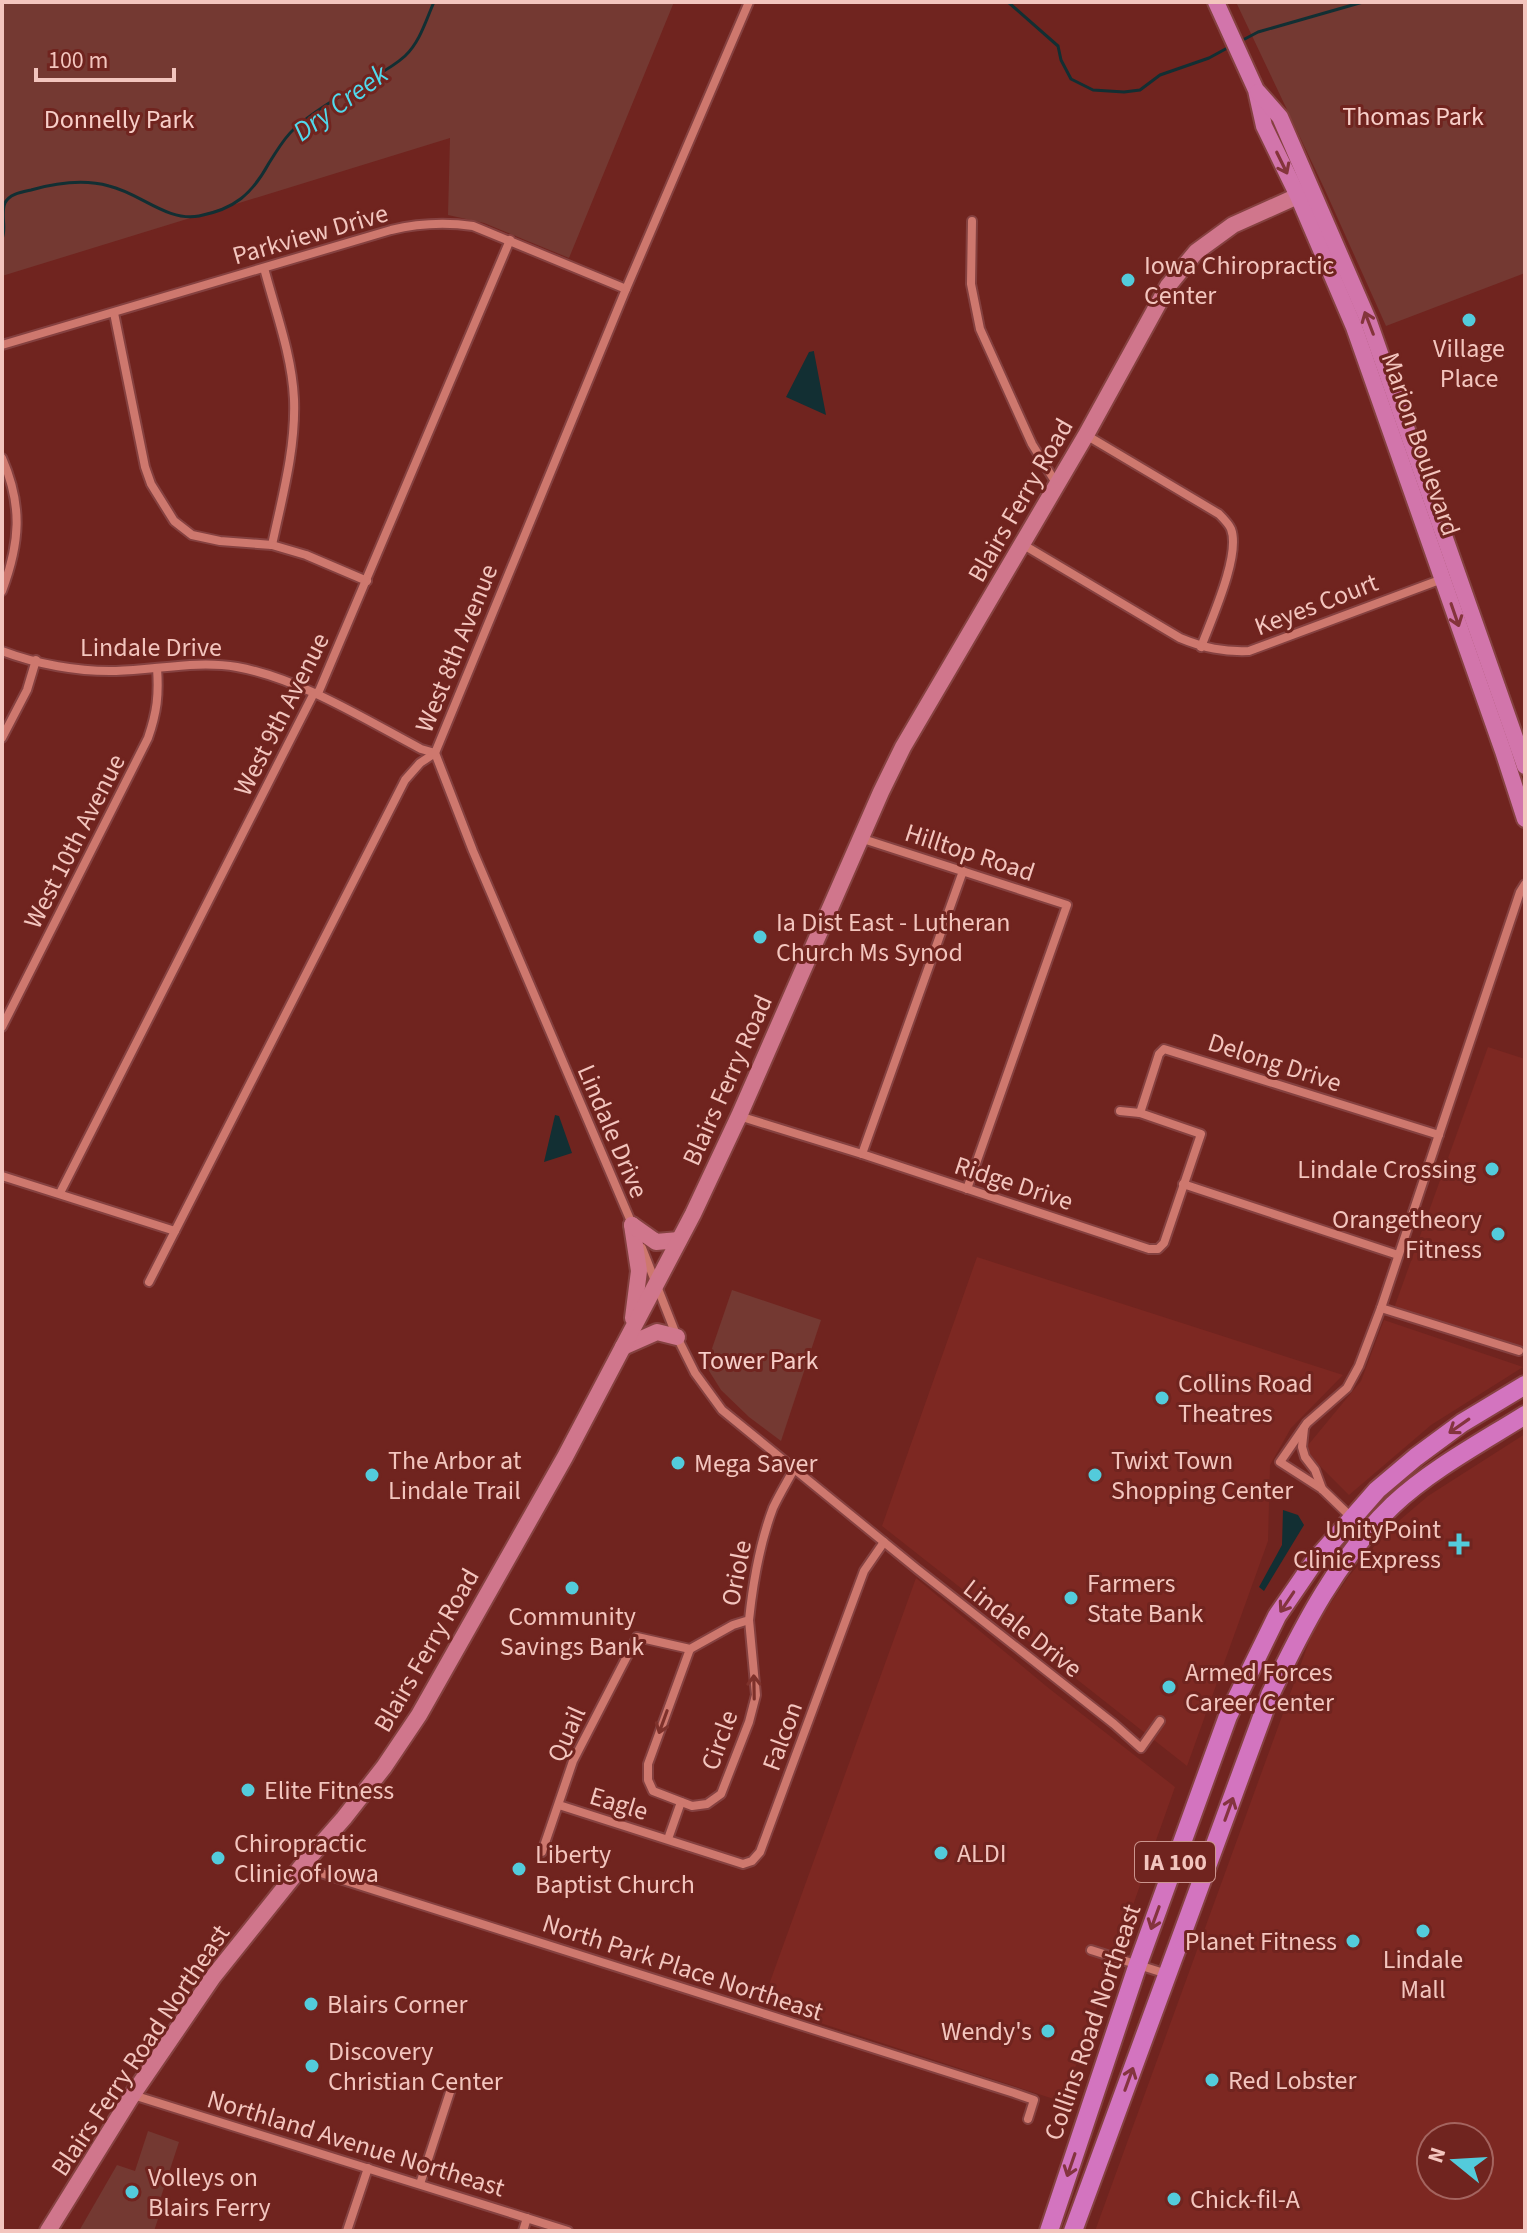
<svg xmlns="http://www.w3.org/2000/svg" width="1527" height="2233" viewBox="0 0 1527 2233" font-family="'Source Sans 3',sans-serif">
<rect width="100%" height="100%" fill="#70241f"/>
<g fill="#7d2822" fill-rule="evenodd">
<polygon points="1488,1047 1525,1059 1525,1353 1393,1311"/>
<polygon points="977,1257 1343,1375 1291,1428 1270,1465 1268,1541 1187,1766 882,1526"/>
<polygon points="1384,1320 1523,1367 1431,1425 1349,1495 1304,1450 1361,1381"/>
<path d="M1525 1434V2231H1095L1314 1628 1349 1576 1387 1531 1428 1496ZM1431 2137H1479V2185H1431Z"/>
<polygon points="916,1578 1046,1686 1175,1787 1063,2102 762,2004"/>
</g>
<g fill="#743932">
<polygon points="2,2 674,2 569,258 484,223 448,215 450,138 2,276"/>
<polygon points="1236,2 1525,2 1525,273 1386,326 1325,190"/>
<polygon points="732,1290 821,1320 781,1441 749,1417 721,1390 706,1366"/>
<polygon points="148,2131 179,2142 156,2212 158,2219 154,2231 79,2231 117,2165 135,2171"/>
</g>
<g fill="#122f33">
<polygon points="814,351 814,352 826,415 786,397 809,352"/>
<polygon points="555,1115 559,1116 572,1153 544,1162"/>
<polygon points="1283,1510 1298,1515 1304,1525 1264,1591 1259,1587 1282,1545"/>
</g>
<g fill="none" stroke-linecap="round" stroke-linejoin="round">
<g stroke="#122f33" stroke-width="3">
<polyline points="1008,2 1058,46 1061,60 1071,79 1093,90 1124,92 1140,90 1160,75 1209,58 1231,46"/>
<polyline points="1241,41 1258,32 1363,2"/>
<path d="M2 239C7 227 0 215 5 203 9 194 22 192 31 190 56 183 84 179 109 186 140 193 167 222 199 216 235 209 252 194 269 163 277 151 283 139 294 129 315 110 341 95 365 82 379 74 393 67 405 56 420 42 426 20 434 2"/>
</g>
<defs>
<g id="minor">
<polyline points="972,221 971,284 980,329 1032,444 1056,483"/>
<path d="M264 268C275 310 292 355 294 399 296 448 282 498 272 545"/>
<polyline points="114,313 145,467 151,484 174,521 192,535 220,541 272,545 306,555 367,581"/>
<path d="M2 345 391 230C420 223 444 222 473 226L626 289"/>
<path d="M1086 435 1219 514C1223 518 1229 524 1231 529 1241 555 1211 620 1201 647"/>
<path d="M2 458C23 506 20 543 2 591"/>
<path d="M1022 544 1180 638C1204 648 1224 652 1249 651L1445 578"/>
<path d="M2 651C36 664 79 672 116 671 156 670 197 660 237 667 299 678 366 720 421 749L435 753"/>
<polyline points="2,738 27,690 36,660"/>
<polyline points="435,753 473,851 632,1224"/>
<polyline points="860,838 1067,905 967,1189"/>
<path d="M2 1027 148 738C157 712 159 695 157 668"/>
<polyline points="1140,1113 1159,1054 1164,1049 1439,1135"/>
<polyline points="739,1116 862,1154 1149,1249 1158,1249 1164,1243 1201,1134 1140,1113 1120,1111"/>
<polyline points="862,1154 963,871"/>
<polyline points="2,1176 175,1231"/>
<polyline points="1183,1184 1398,1255"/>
<polyline points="60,1193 313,695 319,691 510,240"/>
<polyline points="642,1248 677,1337 695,1373 722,1410 917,1569 1114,1724 1141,1748 1160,1721"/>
<polyline points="149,1282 405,780 420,763 435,753 626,289 749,2"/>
<polyline points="1381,1308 1519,1351"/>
<polyline points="1304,1428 1302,1447 1305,1457 1315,1470 1322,1489"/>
<polyline points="1352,1518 1322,1489 1280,1462 1307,1423 1347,1388 1359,1366 1381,1308 1520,892 1525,884"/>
<polyline points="690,1649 648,1764 648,1780 653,1791 692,1806 707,1804 721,1794 749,1722 756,1695 749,1620"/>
<polyline points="559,1805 743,1864 752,1861 760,1852 864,1571 884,1542"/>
<polyline points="668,1839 681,1802"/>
<path d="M542 1852 573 1761 637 1637 690 1649 733 1625 749 1620C753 1582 759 1545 773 1508 779 1495 787 1482 794 1469"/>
<polyline points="302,1867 1014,2093 1034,2100 1028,2119"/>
<polyline points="1091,1950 1167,1974"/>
<polyline points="133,2095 568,2231"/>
<polyline points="420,2184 451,2089"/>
<polyline points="347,2231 368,2168"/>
<polyline points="523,2231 527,2218"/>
</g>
<g id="secondary">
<polyline points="632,1225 639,1271 633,1318"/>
<polyline points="632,1225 656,1242 679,1240"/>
<polyline points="623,1347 657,1332 677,1337"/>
<polyline points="48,2231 133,2094 213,1977 301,1867 344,1818 384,1767 419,1715 565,1457 693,1214 739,1116 881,792 903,747 1086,435 1168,286 1196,252 1233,225 1311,190"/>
</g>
<g id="primary">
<polyline points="1216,2 1256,90 1264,126 1298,196 1354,327 1503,751 1525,819"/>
<polyline points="1258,92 1280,117 1369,322 1525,766"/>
</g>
<g id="trunk">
<polyline points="1049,2231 1138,1964 1228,1716 1277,1616 1314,1562 1377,1490 1416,1457 1462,1423 1525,1385"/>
<path d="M1073 2231 1270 1695C1303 1626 1337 1559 1393 1505 1430 1470 1482 1442 1525 1415"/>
</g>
</defs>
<use href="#minor" stroke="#854140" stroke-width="12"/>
<use href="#secondary" stroke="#854140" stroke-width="20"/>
<use href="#primary" stroke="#854140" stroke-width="20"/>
<use href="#trunk" stroke="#854140" stroke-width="22"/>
<use href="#minor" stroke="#ce786e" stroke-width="8"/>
<use href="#secondary" stroke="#d0768c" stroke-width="16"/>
<use href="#primary" stroke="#d275ab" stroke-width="16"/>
<use href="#trunk" stroke="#d374bf" stroke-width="18"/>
</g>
<defs><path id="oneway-shaft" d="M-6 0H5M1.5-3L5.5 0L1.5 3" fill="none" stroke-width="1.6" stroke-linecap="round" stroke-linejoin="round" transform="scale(2)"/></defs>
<g stroke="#84343b">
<use href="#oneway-shaft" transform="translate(1282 163) rotate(64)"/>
<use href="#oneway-shaft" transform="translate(1369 323) rotate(-111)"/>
<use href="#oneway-shaft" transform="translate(1455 615) rotate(71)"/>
</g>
<g stroke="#84343f">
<use href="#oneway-shaft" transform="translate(1459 1426) rotate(145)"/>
<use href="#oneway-shaft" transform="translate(1287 1602) rotate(124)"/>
<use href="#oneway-shaft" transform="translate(1229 1809) rotate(-70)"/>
<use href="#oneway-shaft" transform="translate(1155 1918) rotate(110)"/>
<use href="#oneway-shaft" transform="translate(1129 2079) rotate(-70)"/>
<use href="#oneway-shaft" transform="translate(1071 2165) rotate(109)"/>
</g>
<g stroke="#7e312b">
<use href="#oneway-shaft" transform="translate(754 1687) rotate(-91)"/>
<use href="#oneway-shaft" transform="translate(663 1722) rotate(110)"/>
</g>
<g fill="#53cbdb" stroke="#70241f" stroke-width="3">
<circle cx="1128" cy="280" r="8"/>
<circle cx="1469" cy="320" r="8"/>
<circle cx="760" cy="937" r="8"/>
<circle cx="1492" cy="1169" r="8"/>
<circle cx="1498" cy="1234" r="8"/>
<circle cx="1162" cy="1398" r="8"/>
<circle cx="678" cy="1463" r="8"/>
<circle cx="372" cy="1475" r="8"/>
<circle cx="1095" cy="1475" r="8"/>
<path d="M1455 1532h8v8h8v8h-8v8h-8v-8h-8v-8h8z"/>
<circle cx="572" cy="1588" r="8"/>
<circle cx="1071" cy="1598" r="8"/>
<circle cx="1169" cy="1687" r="8"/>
<circle cx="248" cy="1790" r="8"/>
<circle cx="941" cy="1853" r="8"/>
<circle cx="218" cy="1858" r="8"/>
<circle cx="519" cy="1869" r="8"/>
<circle cx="1423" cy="1931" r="8"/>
<circle cx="1353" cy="1941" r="8"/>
<circle cx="311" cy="2004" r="8"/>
<circle cx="1048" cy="2031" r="8"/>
<circle cx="312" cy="2066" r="8"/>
<circle cx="1212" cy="2080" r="8"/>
<circle cx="132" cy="2192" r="8"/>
<circle cx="1174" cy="2199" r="8"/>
</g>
<g text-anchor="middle" stroke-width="6" stroke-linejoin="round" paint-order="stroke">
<rect fill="#70241f" stroke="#cc958e" stroke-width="2" x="1135" y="1842" width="80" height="40" rx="6"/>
<g font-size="24" font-weight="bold" fill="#f3c5be">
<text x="1175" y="1870">IA 100</text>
</g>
<g font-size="26" fill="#f7cec8" stroke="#70241f">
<text x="1413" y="125">Thomas Park</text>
<text x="119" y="128">Donnelly Park</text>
<text x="758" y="1369">Tower Park</text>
</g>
<g font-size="26" fill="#f3c5be" stroke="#70241f">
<text transform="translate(310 234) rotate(-16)" y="9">Parkview Drive</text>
<text transform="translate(1421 444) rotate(71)" y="9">Marion Boulevard</text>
<text transform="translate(1020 500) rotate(-60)" y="9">Blairs Ferry Road</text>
<text transform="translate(1316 604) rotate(-21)" y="9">Keyes Court</text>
<text x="151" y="656">Lindale Drive</text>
<text transform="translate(456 648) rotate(-68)" y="9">West 8th Avenue</text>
<text transform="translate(281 714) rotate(-63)" y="9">West 9th Avenue</text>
<text transform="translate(74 841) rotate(-63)" y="9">West 10th Avenue</text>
<text transform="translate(970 852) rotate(18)" y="9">Hilltop Road</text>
<text transform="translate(1275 1062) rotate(18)" y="9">Delong Drive</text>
<text transform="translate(727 1080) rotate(-66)" y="9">Blairs Ferry Road</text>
<text transform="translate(613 1131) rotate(67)" y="9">Lindale Drive</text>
<text transform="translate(1014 1183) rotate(18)" y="9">Ridge Drive</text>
<text transform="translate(736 1573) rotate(-79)" y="9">Oriole</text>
<text transform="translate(1023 1628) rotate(38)" y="9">Lindale Drive</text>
<text transform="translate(426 1650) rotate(-60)" y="9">Blairs Ferry Road</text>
<text transform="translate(566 1734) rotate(-66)" y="9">Quail</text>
<text transform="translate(782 1736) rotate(-70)" y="9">Falcon</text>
<text transform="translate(719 1740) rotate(-70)" y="9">Circle</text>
<text transform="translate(619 1803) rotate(17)" y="9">Eagle</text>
<text transform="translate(683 1967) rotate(18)" y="9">North Park Place Northeast</text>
<text transform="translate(1092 2022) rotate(-71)" y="9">Collins Road Northeast</text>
<text transform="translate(140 2050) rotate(-56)" y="9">Blairs Ferry Road Northeast</text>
<text transform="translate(356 2143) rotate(17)" y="9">Northland Avenue Northeast</text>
</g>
<g font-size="26" fill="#f3c5be" stroke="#70241f" text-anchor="start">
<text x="1144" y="274">Iowa Chiropractic<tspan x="1144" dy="30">Center</tspan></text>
<text x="1469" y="357" text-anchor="middle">Village<tspan x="1469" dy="30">Place</tspan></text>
<text x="776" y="931">Ia Dist East - Lutheran<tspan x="776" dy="30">Church Ms Synod</tspan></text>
<text x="1476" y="1178" text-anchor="end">Lindale Crossing</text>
<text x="1482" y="1228" text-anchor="end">Orangetheory<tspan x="1482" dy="30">Fitness</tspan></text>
<text x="1178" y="1392">Collins Road<tspan x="1178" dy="30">Theatres</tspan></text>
<text x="388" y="1469">The Arbor at<tspan x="388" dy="30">Lindale Trail</tspan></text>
<text x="1111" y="1469">Twixt Town<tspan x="1111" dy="30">Shopping Center</tspan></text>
<text x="694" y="1472">Mega Saver</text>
<text x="1441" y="1538" text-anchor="end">UnityPoint<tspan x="1441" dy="30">Clinic Express</tspan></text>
<text x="1087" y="1592">Farmers<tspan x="1087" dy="30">State Bank</tspan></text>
<text x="572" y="1625" text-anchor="middle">Community<tspan x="572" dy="30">Savings Bank</tspan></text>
<text x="1185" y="1681">Armed Forces<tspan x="1185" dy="30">Career Center</tspan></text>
<text x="264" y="1799">Elite Fitness</text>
<text x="234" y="1852">Chiropractic<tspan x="234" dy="30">Clinic of Iowa</tspan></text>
<text x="957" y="1862">ALDI</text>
<text x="535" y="1863">Liberty<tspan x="535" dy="30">Baptist Church</tspan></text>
<text x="1337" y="1950" text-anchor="end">Planet Fitness</text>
<text x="1423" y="1968" text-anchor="middle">Lindale<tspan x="1423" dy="30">Mall</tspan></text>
<text x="327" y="2013">Blairs Corner</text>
<text x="1032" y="2040" text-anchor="end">Wendy's</text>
<text x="328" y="2060">Discovery<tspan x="328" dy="30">Christian Center</tspan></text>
<text x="1228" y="2089">Red Lobster</text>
<text x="148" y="2186">Volleys on<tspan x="148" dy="30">Blairs Ferry</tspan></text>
<text x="1190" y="2208">Chick-fil-A</text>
</g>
<g font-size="28" font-style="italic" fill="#50d9ec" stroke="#70241f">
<text transform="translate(340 102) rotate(-36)" y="10">Dry Creek</text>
</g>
</g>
<rect width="1527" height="2233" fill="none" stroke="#f3c5be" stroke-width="8"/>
<g transform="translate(1455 2161) rotate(288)"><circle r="38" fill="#70241f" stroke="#a4645f" stroke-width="2"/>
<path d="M0-6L14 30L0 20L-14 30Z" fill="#53cbdb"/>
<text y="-12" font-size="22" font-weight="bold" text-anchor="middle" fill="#f3c5be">N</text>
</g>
<path d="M36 68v12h138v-12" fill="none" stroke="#f3c5be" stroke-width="4"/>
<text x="48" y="68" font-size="24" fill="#f3c5be" stroke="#70241f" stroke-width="6" paint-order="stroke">100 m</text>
</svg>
